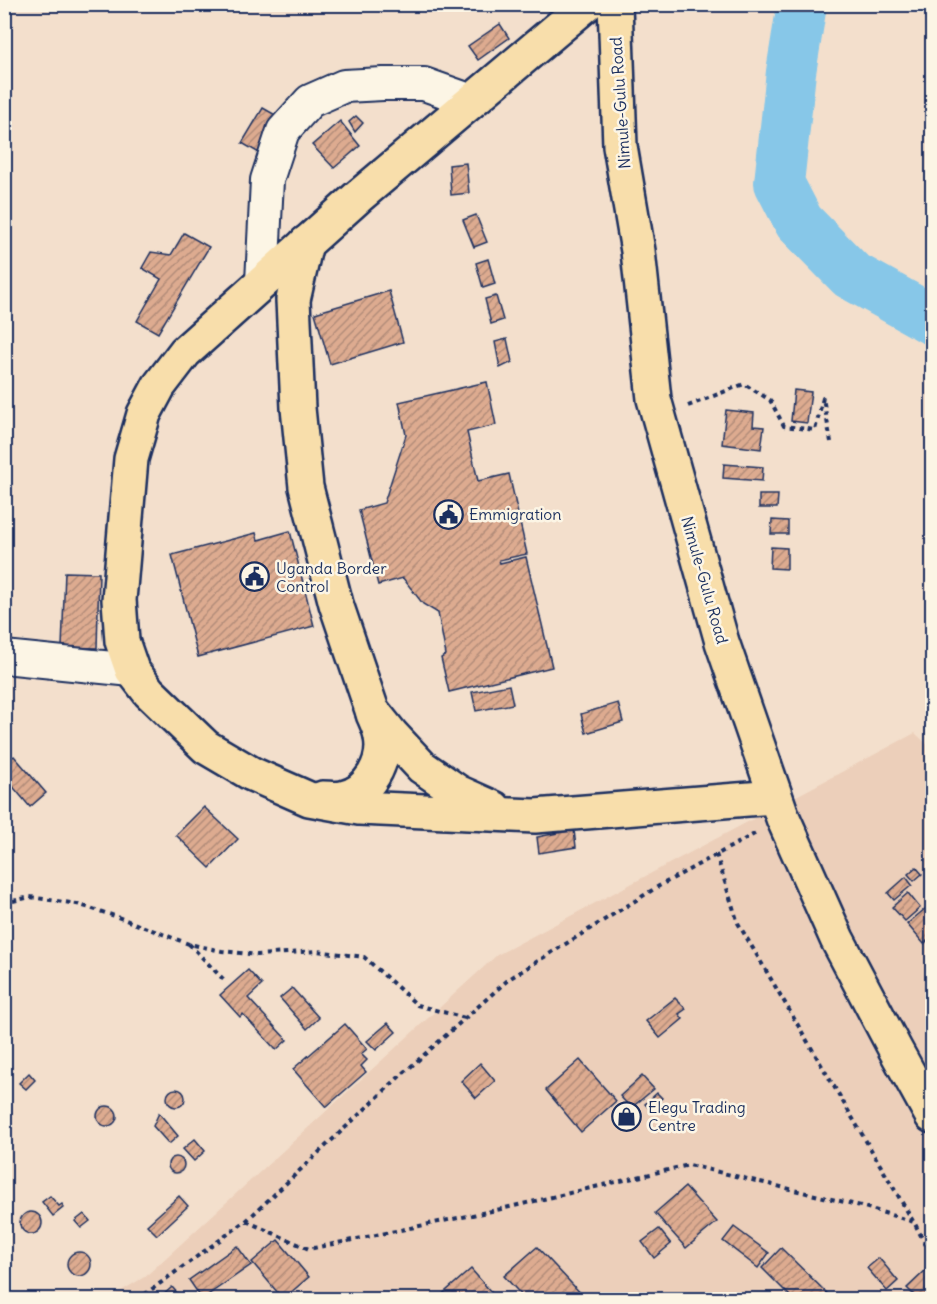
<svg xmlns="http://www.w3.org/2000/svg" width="937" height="1304" viewBox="0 0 937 1304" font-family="Delius,sans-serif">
<defs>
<pattern id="building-hatch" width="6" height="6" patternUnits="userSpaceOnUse" patternTransform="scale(1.5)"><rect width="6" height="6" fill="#ddab90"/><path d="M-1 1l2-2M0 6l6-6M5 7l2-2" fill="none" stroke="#b28c79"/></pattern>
</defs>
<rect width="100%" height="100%" fill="#f3dfcc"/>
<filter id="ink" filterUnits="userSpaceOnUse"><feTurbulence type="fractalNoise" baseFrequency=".0167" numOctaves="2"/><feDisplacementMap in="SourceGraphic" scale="12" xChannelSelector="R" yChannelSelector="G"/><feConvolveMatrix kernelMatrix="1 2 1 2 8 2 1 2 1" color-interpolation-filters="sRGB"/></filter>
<g filter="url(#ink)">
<polygon fill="#eccfba" points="915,733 932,749 932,1299 106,1300 146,1276 497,955"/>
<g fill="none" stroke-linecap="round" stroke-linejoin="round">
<polyline stroke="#87c7e8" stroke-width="50" points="802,4 791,72 779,183 799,222 851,275 932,320"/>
</g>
<g fill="url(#building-hatch)" stroke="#1b2f5e" stroke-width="1.5">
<polygon points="500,24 509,38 478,60 468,46"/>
<polygon points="263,108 279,117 259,153 242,143"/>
<polygon points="356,116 363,123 355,132 349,122"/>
<polygon points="340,121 360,146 334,168 312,145"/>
<polygon points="466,163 469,193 451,195 449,165"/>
<polygon points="476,215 487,242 474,247 463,220"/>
<polygon points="184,233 209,247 158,333 137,321 161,279 142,268 151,252 171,255"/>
<polygon points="488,259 495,284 483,288 476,263"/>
<polygon points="389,291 403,342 330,364 315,313"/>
<polygon points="496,296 503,320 491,324 485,299"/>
<polygon points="507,339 512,362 500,368 495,342"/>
<polygon points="487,382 496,425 467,432 478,481 509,474 527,554 499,560 500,563 526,557 552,667 449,692 441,658 446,655 438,613 423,604 403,578 378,585 359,510 384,503 406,435 399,402"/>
<polygon points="794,390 811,392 807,423 791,421"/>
<polygon points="726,410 754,413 753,426 764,427 761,449 722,444"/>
<polygon points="724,464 763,467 762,481 723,478"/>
<polygon points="759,495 778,495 777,508 759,508"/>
<polygon points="772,520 788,521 788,534 771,534"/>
<polygon points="290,531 314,626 198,657 172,555 256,533 258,540"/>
<polygon points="771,547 787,548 787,569 770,568"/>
<polygon points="65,572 99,573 97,648 62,647"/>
<polygon points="509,685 513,704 476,711 472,692"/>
<polygon points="618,703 623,722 586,733 581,714"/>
<polygon points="14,756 46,793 30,807 4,776 4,764"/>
<polygon points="204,807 238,839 210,868 176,835"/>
<polygon points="574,830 576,847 539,853 537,837"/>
<polygon points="916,867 922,874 914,881 908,874"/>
<polygon points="906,877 912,885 894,900 888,893"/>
<polygon points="908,893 920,908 905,921 892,907"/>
<polygon points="932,903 932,936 924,944 907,924"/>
<polygon points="248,970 262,985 248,998 287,1040 276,1050 243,1014 240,1017 220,995"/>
<polygon points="292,988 319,1018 307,1029 280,998"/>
<polygon points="675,998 686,1009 679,1014 683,1019 660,1038 646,1021"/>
<polygon points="388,1023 396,1032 376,1050 367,1041"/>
<polygon points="345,1024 367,1049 361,1054 367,1060 361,1066 366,1072 326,1107 293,1069"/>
<polygon points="580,1060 616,1101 581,1132 546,1090"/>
<polygon points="480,1063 495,1081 476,1098 461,1081"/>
<polygon points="29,1073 35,1080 26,1089 19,1083"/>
<polygon points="642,1076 654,1089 631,1108 620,1096"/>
<circle cx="176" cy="1098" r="9"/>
<polygon points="657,1093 662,1098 650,1109 645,1104"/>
<circle cx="107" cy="1116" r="10"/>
<polygon points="159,1113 178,1136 169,1144 153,1126"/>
<polygon points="195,1139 205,1151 194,1161 183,1149"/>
<circle cx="176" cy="1165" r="8"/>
<polygon points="685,1187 717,1222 686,1248 655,1213"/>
<polygon points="50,1196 59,1206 62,1204 64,1207 53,1216 42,1202"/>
<polygon points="179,1196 188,1206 157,1235 147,1225"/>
<circle cx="31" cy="1223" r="11"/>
<polygon points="84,1214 90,1221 81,1228 75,1221"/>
<polygon points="734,1227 769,1253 758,1268 723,1241"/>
<polygon points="659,1229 671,1244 654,1258 642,1242"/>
<polygon points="278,1240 309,1277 283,1299 252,1262"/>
<polygon points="237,1246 251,1265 202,1299 189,1280"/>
<polygon points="537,1247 587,1300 526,1300 504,1276"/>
<polygon points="781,1248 834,1300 794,1300 762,1268"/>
<circle cx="79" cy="1264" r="12"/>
<polygon points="879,1258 898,1281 887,1291 867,1268"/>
<polygon points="928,1268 932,1272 932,1300 919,1300 907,1288"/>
<polygon points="471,1269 498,1300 439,1300 438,1298"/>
<polygon points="172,1287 179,1295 174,1300 158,1300"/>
</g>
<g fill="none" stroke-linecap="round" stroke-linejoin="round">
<defs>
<g id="minor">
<polyline points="262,282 267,180 283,131 310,101 344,86 383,84 424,84 472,101"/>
<polyline points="4,657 132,670"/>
</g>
<g id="major">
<polyline points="587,4 358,197 185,352 159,386 144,414 131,459 119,600 122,641 132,670 149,692 206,747 252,774 309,799 359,808 535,816 774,797"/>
<polyline points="615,4 620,146 638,251 654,399 722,642 783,818 837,939 895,1049 932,1116"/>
<polyline points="306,243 293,300 298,408 306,487 336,604 372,710 392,735 422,767 458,792 494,808"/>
<path d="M323 798C329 798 336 799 342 798 369 793 386 762 381 737 380 729 376 721 373 714"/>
</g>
</defs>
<use href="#minor" stroke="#1b2f5e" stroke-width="36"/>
<use href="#major" stroke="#1b2f5e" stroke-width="38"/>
<g stroke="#1b2f5e" stroke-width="4" stroke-dasharray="4.5 4.5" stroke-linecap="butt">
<polyline points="688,406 744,384 770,400 784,426 815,430 823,398 831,442"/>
<polyline points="716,854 738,923 913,1221"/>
<polyline points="4,903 30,897 77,904 115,916 189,944 222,951 257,955 317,951 364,957 417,1005 465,1018"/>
<polyline points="189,944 224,980"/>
<polyline points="246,1221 398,1078 509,979 659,886 758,832"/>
<polyline points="137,1300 246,1221 309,1249 501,1209 689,1165 861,1206 914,1222 932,1257"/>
</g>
<use href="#minor" stroke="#fcf5e5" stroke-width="32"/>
<use href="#major" stroke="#f8deab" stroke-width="33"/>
</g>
</g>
<defs>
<symbol id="civic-ring" viewBox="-11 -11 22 22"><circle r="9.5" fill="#fcf5e5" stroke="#1b2f5e" stroke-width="1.5"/><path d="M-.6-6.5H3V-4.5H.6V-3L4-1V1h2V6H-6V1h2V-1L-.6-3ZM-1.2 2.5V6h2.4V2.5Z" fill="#1b2f5e"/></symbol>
<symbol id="shop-ring" viewBox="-11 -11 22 22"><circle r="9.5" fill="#fcf5e5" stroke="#1b2f5e" stroke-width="1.5"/><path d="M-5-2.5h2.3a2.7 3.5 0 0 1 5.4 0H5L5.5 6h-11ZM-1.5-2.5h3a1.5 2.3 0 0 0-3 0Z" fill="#1b2f5e"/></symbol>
</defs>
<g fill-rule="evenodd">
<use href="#civic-ring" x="432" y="498" width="33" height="33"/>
<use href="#civic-ring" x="238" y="560" width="33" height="33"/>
<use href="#shop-ring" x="610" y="1100" width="33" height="33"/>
</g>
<g text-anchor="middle" stroke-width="5" stroke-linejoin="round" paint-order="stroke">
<g font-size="16" fill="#1b2f5e" stroke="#fcf5e5">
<text transform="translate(620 103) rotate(-94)" y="6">Nimule-Gulu Road</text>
<text transform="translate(705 580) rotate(74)" y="6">Nimule-Gulu Road</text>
</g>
<g font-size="16" fill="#1b2f5e" stroke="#fcf5e5" text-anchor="start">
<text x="469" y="520">Emmigration</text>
<text x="276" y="574">Uganda Border<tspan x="276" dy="18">Control</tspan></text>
<text x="648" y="1113">Elegu Trading<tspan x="648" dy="18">Centre</tspan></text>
</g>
</g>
<rect width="937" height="1304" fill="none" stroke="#fcf5e5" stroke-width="24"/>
<rect x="12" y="12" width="913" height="1280" fill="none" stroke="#1b2f5e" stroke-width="2" filter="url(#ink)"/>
</svg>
